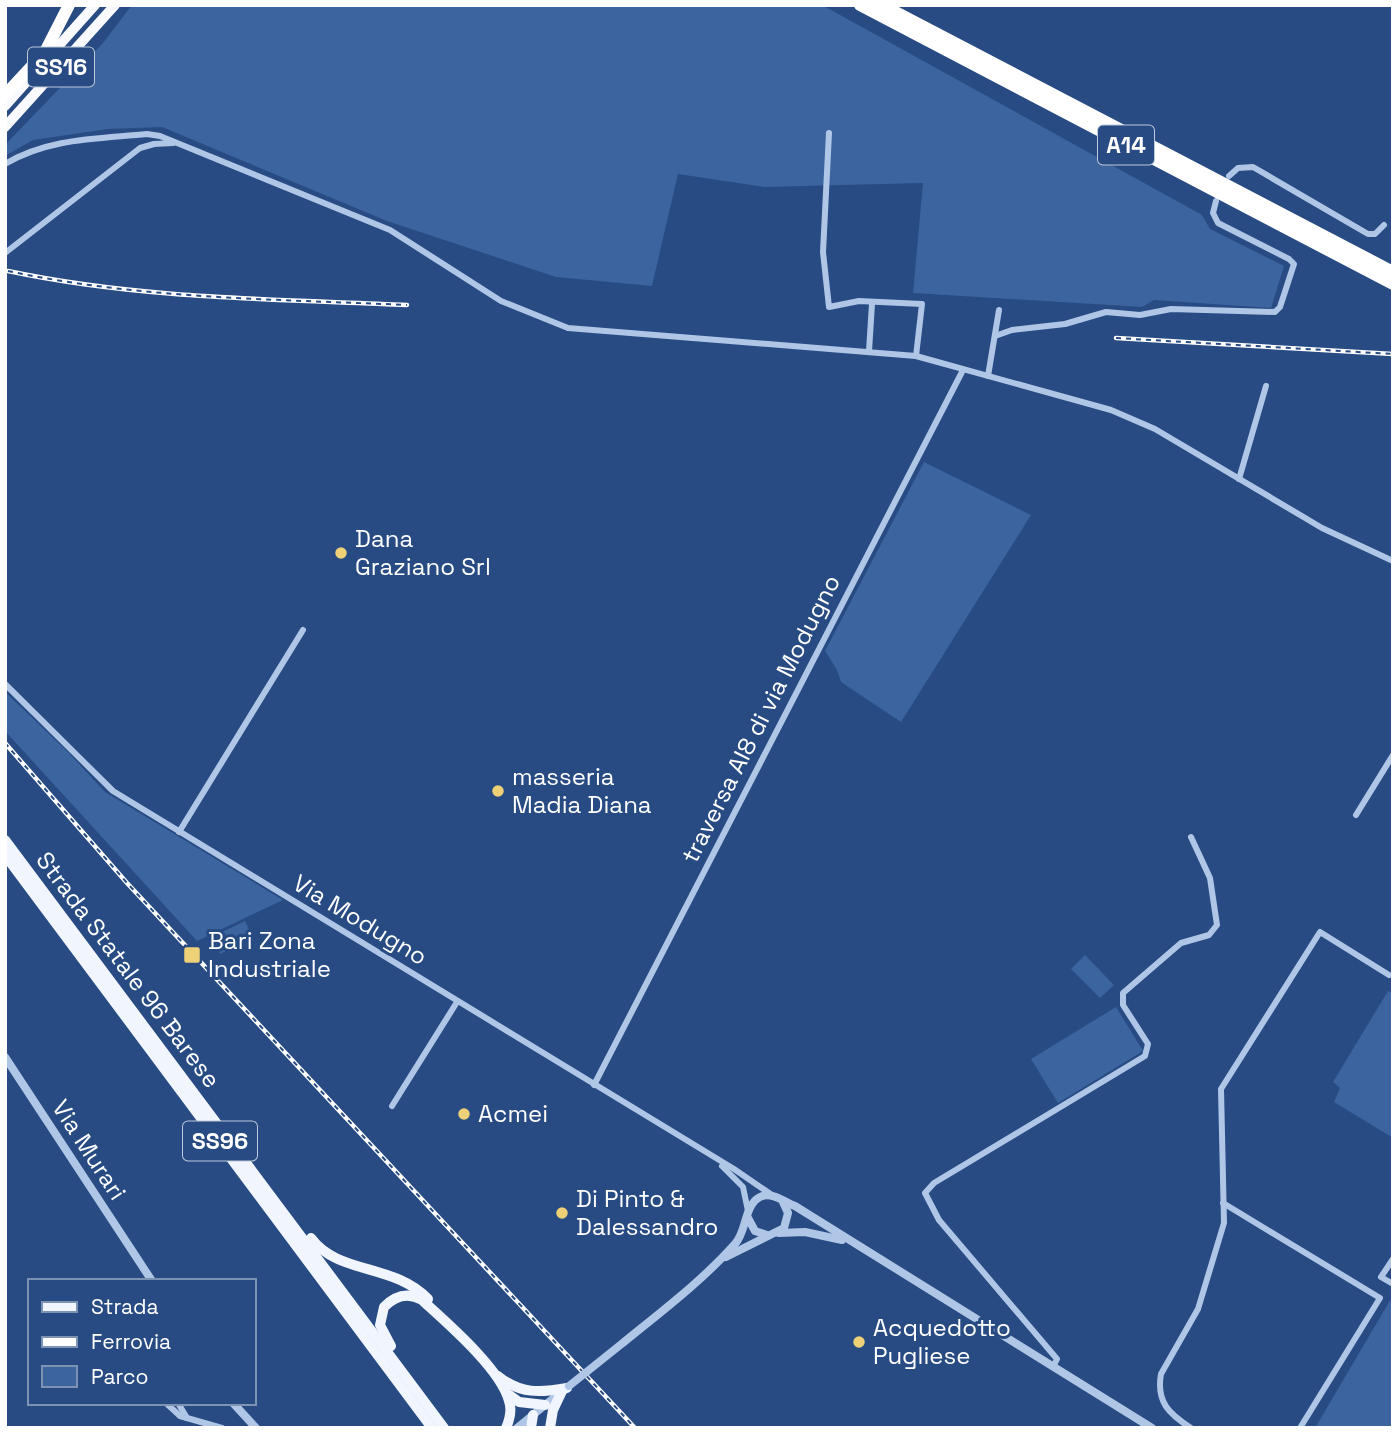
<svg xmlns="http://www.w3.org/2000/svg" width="1398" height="1433" viewBox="0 0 1398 1433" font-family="'Space Grotesk',sans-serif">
<rect width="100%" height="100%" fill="#274b82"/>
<g fill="#3c649f">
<polygon points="132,5 822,5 1202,215 1210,229 1284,266 1271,308 1154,300 1142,307 913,293 923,183 764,187 678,174 652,286 556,277 387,221 162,127 108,129 33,140 5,156 5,145 103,43"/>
<polygon points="924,462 1031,515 901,722 841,682 837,670 825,651"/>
<polygon points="5,692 69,753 105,792 283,900 197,941 5,731"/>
<polygon points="245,921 253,938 220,954 212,937"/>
<polygon points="1085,955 1114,985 1100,998 1071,969"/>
<polygon points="1388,991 1393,993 1393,1138 1334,1102 1340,1088 1333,1082"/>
<polygon points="1116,1007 1143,1051 1058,1103 1031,1059"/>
<polygon points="1392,1297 1393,1428 1315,1428"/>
</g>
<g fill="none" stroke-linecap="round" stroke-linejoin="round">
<g stroke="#b0c6e6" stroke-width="6">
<polyline points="829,133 823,252 829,307 859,301 922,304 916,356"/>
<path d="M5 164C49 138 97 139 147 134L160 136 390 230 501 301 568 328 916 356 1111 410 1155 429 1322 528 1393 561"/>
<polyline points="1229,176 1238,168 1253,167 1368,234 1375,234 1384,225"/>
<polyline points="5,253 140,148 154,144 173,143"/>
<polyline points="995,336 1012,330 1065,324 1106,312 1140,315 1171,309 1275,312 1280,307 1294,264 1289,259 1218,223 1213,213 1216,201"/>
<polyline points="869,351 872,304"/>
<polyline points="988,376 999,310"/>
<polyline points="1239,479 1266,386"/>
<polyline points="5,684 113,791 734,1169 772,1195"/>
<polyline points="1356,815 1393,755"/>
<polyline points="179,832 303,630"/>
<polyline points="594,1085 963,370"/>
<polyline points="392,1106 457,1002"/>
<polyline points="722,1166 743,1187 748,1211"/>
<polyline points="1223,1203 1380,1298 1300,1428"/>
<polyline points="1393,1259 1381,1277 1393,1284"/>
<polyline points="1053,1367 1057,1359 939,1220 925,1193 934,1183 1145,1056 1148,1044 1123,1005 1123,993 1181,943 1209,935 1217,925 1210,878 1191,837"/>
<polyline points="166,1403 180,1416 222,1428"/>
<polyline points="178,1403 187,1418"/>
<path d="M1191 1428C1169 1414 1156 1402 1161 1374L1198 1309 1224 1223 1221 1089 1320 932 1389 975"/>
</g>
<g stroke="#b0c6e6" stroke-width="8">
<polyline points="5,1057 152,1281"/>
<polyline points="748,1218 755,1231 767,1235"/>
<polyline points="779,1233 805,1232 842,1240"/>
<polyline points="726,1257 784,1228 788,1213 783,1202"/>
<path d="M624 1342C662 1311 702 1281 735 1244 747 1231 744 1205 760 1197 772 1191 784 1202 795 1206L1152 1428"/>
<polyline points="233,1403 256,1428"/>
<polyline points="517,1428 561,1392"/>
</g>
<g stroke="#f1f5fd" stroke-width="10">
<polyline points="5,840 444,1428"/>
<polyline points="5,855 432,1428"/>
<path d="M311 1238C338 1275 394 1263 428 1299"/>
<path d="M391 1346 380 1325 384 1307C395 1296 408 1292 422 1300 446 1322 501 1369 509 1401 512 1410 510 1419 506 1428"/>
<path d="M498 1376C520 1394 540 1393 567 1388"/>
<polyline points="508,1394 519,1402 545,1405"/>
<polyline points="531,1428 533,1415"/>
<polyline points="550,1428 553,1410 562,1391"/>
</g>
<g stroke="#f8fafe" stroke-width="10">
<polyline points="5,106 95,5"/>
<polyline points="5,127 115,5"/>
</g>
<g stroke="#fff" stroke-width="12">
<polyline points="860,5 1393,284"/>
<polyline points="882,5 1393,272"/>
<polyline points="5,95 45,52 69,5"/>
</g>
<defs>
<g id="rail">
<path d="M8 271C140 299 273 299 407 305"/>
<polyline points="1116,338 1393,354"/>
<polyline points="5,743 127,883 635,1428"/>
</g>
</defs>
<use href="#rail" stroke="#fff" stroke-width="4.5"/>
<use href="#rail" stroke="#274b82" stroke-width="2" stroke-dasharray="5" stroke-linecap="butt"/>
<polyline stroke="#b0c6e6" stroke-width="8" points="569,1386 624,1342"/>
</g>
<g fill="#eed176" stroke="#274b82" stroke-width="2.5">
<circle cx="341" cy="553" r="7"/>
<circle cx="498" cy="791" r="7"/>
<rect x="183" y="946" width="18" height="18" rx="3.5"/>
<circle cx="464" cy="1114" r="7"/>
<circle cx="562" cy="1213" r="7"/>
<circle cx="859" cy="1342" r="7"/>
</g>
<g text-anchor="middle" stroke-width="6" stroke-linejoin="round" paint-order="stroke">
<g fill="#274b82" stroke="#bec9da" stroke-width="2">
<rect x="28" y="47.5" width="66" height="39" rx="5"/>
<rect x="1098" y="125.5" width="56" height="39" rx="5"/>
<rect x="183" y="1121.5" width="74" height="39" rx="5"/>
</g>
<g font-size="23" font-weight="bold" fill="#fff">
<text x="61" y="75">SS16</text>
<text x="1126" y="153">A14</text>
<text x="220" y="1149">SS96</text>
</g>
<g font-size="24" fill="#fff" stroke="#274b82" text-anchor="start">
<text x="355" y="547">Dana<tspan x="355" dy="28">Graziano Srl</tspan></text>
<text x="512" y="785">masseria<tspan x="512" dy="28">Madia Diana</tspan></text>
<text x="208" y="949">Bari Zona<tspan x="208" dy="28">Industriale</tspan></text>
<text x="478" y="1122">Acmei</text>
<text x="576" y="1207">Di Pinto &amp;<tspan x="576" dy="28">Dalessandro</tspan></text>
<text x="873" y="1336">Acquedotto<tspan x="873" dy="28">Pugliese</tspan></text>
</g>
<g font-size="24" fill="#fff" stroke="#274b82">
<text transform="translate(761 719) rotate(-63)" y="8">traversa AI8 di via Modugno</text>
<text transform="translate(360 920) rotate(31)" y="8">Via Modugno</text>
<text transform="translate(128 970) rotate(53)" y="8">Strada Statale 96 Barese</text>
<text transform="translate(89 1150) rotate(57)" y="8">Via Murari</text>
</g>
</g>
<rect width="1398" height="1433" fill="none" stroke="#ffffff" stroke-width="14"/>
<rect x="28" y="1279" width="228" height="126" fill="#274b82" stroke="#7d93b4" stroke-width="2"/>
<rect x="42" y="1302" width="35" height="10" fill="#f1f5fd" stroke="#7d93b4" stroke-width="2"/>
<text x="91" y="1314" font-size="21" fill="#ffffff">Strada</text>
<rect x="42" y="1337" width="35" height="10" fill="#ffffff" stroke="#7d93b4" stroke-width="2"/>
<text x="91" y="1349" font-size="21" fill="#ffffff">Ferrovia</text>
<rect x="42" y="1366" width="35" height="21" fill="#3c649f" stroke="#7d93b4" stroke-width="2"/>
<text x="91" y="1384" font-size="21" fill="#ffffff">Parco</text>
</svg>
